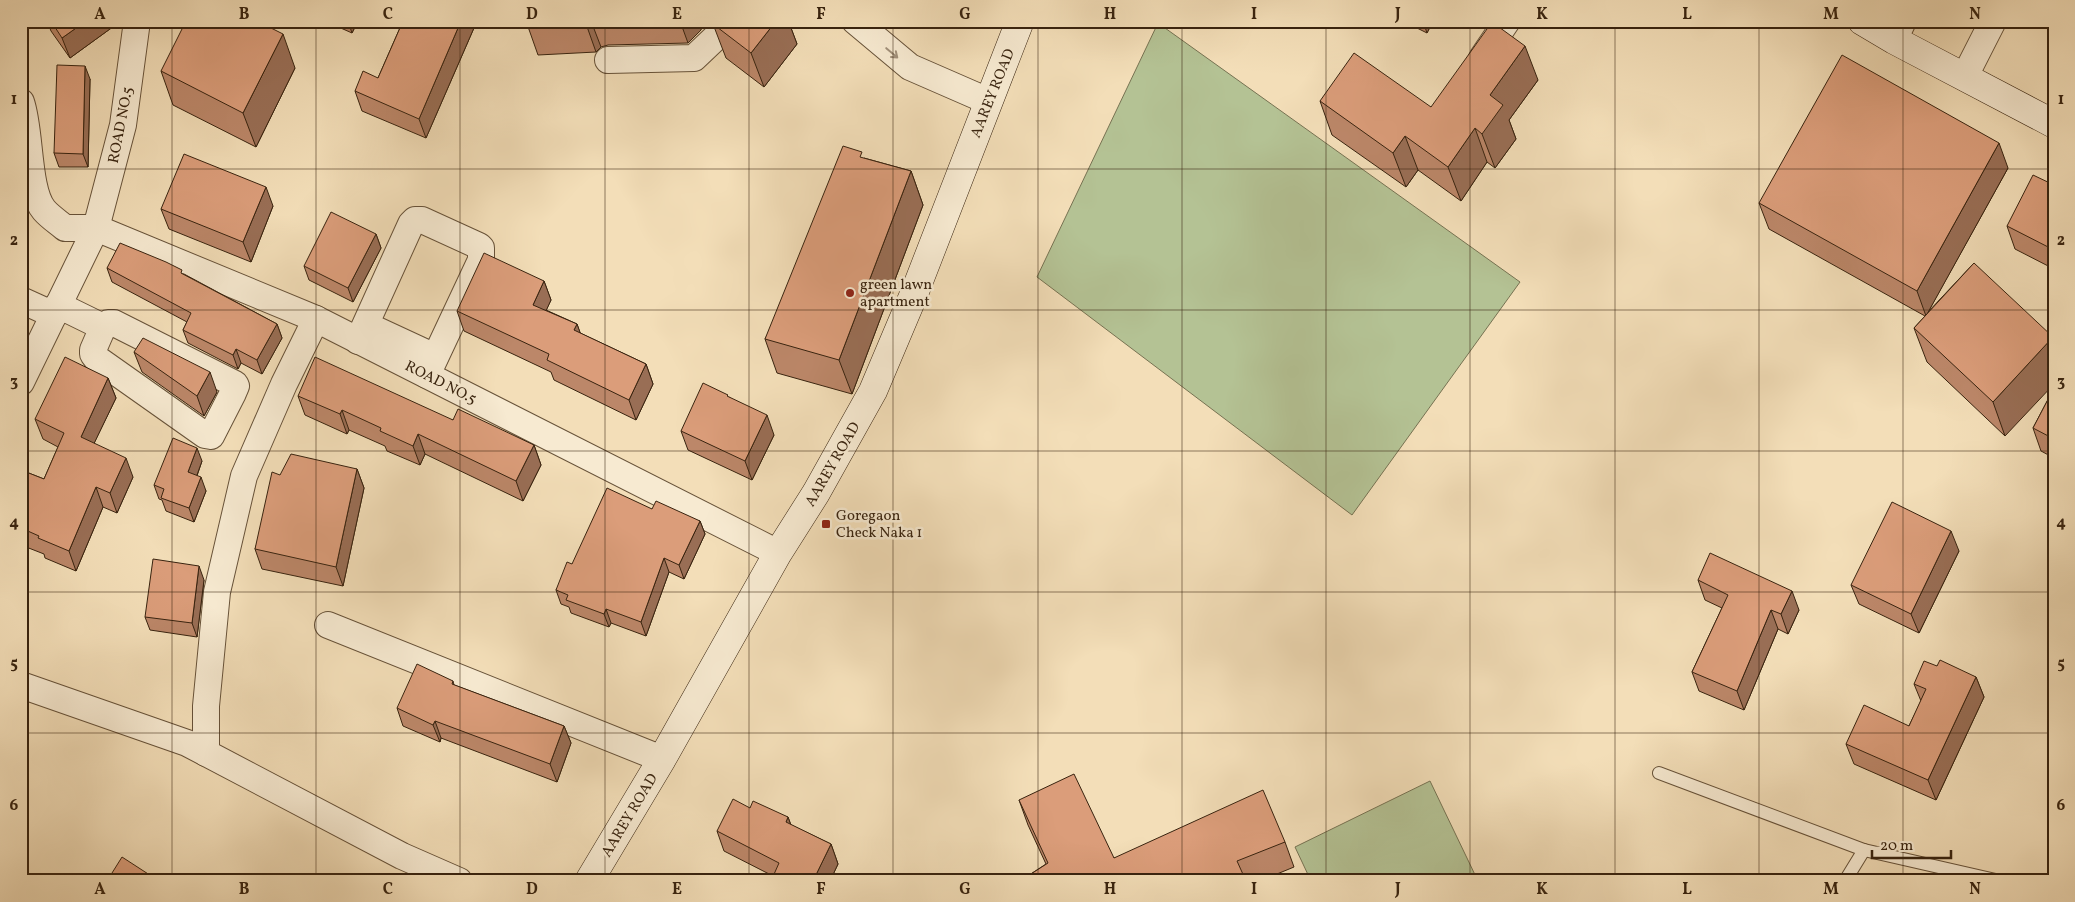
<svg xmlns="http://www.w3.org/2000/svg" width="2075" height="902" viewBox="0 0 2075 902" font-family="Vollkorn,serif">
<rect width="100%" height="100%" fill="#f3deb8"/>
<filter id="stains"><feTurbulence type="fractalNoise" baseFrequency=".004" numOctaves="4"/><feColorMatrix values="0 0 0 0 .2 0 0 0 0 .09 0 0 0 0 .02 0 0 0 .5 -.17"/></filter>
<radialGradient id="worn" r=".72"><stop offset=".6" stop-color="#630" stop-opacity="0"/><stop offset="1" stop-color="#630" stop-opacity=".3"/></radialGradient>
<g fill="#b4c294" stroke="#767252">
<polygon points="1158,23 1520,282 1352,515 1037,277"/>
<polygon points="1430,781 1478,881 1311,881 1295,847"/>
</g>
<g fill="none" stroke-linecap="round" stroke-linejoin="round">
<defs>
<g id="lane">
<polyline points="1659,773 1864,850 2000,881"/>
<polyline points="1845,881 1864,850"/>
</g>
<g id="street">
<polyline points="855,21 910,67 988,101"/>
<polyline points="1894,40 1903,21"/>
<polyline points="1482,58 1507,21"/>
<polyline points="608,60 694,58 733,21"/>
<polyline points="1965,76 1993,21"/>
<path d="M21 102C31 130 27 190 44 210 50 217 58 222 65 228H96L316 319 778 553"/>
<polyline points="21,300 54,315"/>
<polyline points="58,305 103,327"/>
<polygon points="108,323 114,323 235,384 236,386 233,393 211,436 205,435 96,358 93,354 93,350 103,327"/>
<polyline points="366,325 435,357"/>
<polyline points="358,341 411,224 415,220 422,220 479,246 481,248 481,260 427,375"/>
<polyline points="21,382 96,228 123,125 137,21"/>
<polyline points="328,625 662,759"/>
<polyline points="21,685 187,743 402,856 459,881"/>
<polyline points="206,753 206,706 217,592 244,476 284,384 316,319"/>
</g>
<g id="secondary">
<polyline points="1862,21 1894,40 2054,124"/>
<polyline points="589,881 662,759 778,553 816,493 873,391 914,294 1020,21"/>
</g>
</defs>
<use href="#lane" stroke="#675239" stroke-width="14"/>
<use href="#street" stroke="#675239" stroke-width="28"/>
<use href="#secondary" stroke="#38230f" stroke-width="29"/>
<use href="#lane" stroke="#f7ead1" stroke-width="12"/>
<use href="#street" stroke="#f7ead1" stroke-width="26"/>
<use href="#secondary" stroke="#f7ead1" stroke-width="28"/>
</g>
<g fill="#bc8769" stroke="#38230f">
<polygon points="47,21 121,21 70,58 51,31"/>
<polygon points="325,21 358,21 352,33"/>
<polygon points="403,21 477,21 426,138 362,111 355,91 378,78"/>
<polygon points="526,21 700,21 701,30 688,43 608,45 601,47 596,52 538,55"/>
<polygon points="1403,21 1433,21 1427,33"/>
<polygon points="713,24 791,28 797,44 764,87 726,58"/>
<polygon points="295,68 256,147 173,105 161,71"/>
<polygon points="90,79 88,167 59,167 54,153"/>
<polygon points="1538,80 1509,120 1516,139 1495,168 1487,162 1461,201 1418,170 1406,187 1332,135 1320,101 1431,107"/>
<polygon points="864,158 911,171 923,205 852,394 777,373 765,339"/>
<polygon points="2008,168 1928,312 1974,263 2005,436 1927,362 1914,328 1925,316 1769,229 1759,203"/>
<polygon points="2054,185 2054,269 2015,249 2007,226"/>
<polygon points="273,206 251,262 169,229 161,209"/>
<polygon points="376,234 381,248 353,302 309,280 304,266"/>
<polygon points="107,268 184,274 277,324 282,338 262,374 241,363 238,369 188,343 183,330 187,322 112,282"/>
<polygon points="544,281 551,300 546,310 577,324 580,333 646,364 653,384 636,420 554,380 551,372 464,331 457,311"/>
<polygon points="134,352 217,392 204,416 142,372"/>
<polygon points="108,378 116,398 94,443 133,477 117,513 103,507 76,571 45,558 44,554 21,545 21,470 44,479 58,447 43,439 35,419"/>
<polygon points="2054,388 2054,458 2041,451 2033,428"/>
<polygon points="298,396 453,420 534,445 541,465 523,501 425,454 420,465 387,451 385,446 349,430 347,434 305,415"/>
<polygon points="729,397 774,435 752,480 688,450 681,431"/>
<polygon points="202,461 197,476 206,491 194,522 166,511 162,500 159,499 154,485"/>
<polygon points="357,469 364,488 343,586 262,569 255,549 280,475"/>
<polygon points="652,509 700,521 705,534 684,579 669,572 646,636 611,623 609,627 571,613 569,607 561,604 556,590 572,564"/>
<polygon points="1959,551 1919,633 1859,604 1851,585"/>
<polygon points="204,580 197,637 150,630 145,617"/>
<polygon points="1698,580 1799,610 1788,634 1778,629 1744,710 1699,691 1692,672 1722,608 1705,600"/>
<polygon points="1937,666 1976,677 1984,697 1936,800 1854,764 1846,744 1909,726 1921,701 1914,684"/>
<polygon points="453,681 454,685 564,726 571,743 557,782 441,738 440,742 403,726 397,708"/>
<polygon points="1019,800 1114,858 1285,842 1294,867 1260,881 1020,881 1046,864 1028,825"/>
<polygon points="750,808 788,817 791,825 831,844 838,864 830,881 771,881 773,876 724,851 717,831"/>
</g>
<g fill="#996e55" stroke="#38230f">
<polygon points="86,21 121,21 70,58 62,38"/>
<polygon points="348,21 358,21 352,33"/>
<polygon points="461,21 477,21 426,138 419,119"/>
<polygon points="585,21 591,21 601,47 596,52"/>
<polygon points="680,21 700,21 701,23 701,30 688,43"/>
<polygon points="776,21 796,21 791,28 797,44 764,87 751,53"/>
<polygon points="1423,21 1433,21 1427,33"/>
<polygon points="283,34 295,68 256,147 243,113"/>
<polygon points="1525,46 1538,80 1509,120 1516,139 1495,168 1482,134 1490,95"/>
<polygon points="85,66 90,79 88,167 83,154"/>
<polygon points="1475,128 1487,162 1461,201 1448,167"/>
<polygon points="1405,136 1418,170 1406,187 1393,153"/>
<polygon points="1999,143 2008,168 1926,316 1917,291"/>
<polygon points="911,171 923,205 852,394 839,360"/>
<polygon points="266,187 273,206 251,262 243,242"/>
<polygon points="376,234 381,248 353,302 348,288"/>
<polygon points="544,281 551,300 540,324 533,305"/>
<polygon points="277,324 282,338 262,374 257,360"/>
<polygon points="577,324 584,343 574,330"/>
<polygon points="2053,337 2054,340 2054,384 2005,436 1993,402"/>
<polygon points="236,349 241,363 238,369 233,355"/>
<polygon points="646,364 653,384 636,420 629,400"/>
<polygon points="210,372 217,392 204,416 197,396"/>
<polygon points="108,378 116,398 88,456 81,437"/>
<polygon points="342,410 349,430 347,434 340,414"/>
<polygon points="767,415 774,435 752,480 745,461"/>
<polygon points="418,434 425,454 420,465 413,446"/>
<polygon points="534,445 541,465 523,501 516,481"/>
<polygon points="197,448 202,461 193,486 188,472"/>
<polygon points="126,458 133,477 117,513 110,493"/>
<polygon points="357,469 364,488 343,586 336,567"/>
<polygon points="201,477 206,491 194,522 189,508"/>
<polygon points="96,487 103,507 76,571 69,551"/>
<polygon points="700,521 705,534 684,579 679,565"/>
<polygon points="1951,531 1959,551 1919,633 1911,614"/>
<polygon points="664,558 669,572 646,636 641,622"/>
<polygon points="199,566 204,580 197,637 192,623"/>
<polygon points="1792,591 1799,610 1788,634 1781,614"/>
<polygon points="606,609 611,623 609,627 604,614"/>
<polygon points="1771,610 1778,629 1744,710 1737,691"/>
<polygon points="1976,677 1984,697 1936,800 1928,780"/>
<polygon points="435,721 441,738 440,742 433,725"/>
<polygon points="564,726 571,743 557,782 550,764"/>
<polygon points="788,817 795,837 786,822"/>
<polygon points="831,844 838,864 830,881 813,881"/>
</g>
<g fill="#db9d7a" stroke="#38230f">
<polygon points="51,21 86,21 62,38"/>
<polygon points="186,21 257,21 283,34 243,113 161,71"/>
<polygon points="403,21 461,21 419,119 355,91 363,71 378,78"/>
<polygon points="716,21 776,21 751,53 713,24"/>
<polygon points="1492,22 1525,46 1490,95 1503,105 1482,134 1475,128 1448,167 1405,136 1393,153 1320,101 1354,53 1431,107"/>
<polygon points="1842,55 1999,143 1917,291 1759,203"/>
<polygon points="57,65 85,66 83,154 54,153"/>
<polygon points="843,146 862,152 860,157 911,171 839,360 765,339"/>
<polygon points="184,154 266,187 243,242 161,209"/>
<polygon points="2033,175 2054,185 2054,250 2007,226"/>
<polygon points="331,212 376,234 348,288 304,266"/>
<polygon points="120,243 166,262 182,270 181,273 277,324 257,360 236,349 233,355 183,330 191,313 107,268"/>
<polygon points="484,253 544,281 533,305 577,324 574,330 646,364 629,400 547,360 549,354 457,311"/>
<polygon points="1974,263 2053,337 1993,402 1914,328"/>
<polygon points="143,338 210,372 197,396 134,352"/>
<polygon points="65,357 108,378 81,437 126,458 110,493 96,487 69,551 38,538 39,536 21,528 21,470 44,479 64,433 35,419"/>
<polygon points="315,357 453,420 458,409 534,445 516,481 418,434 413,446 380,431 381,428 342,410 340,414 298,396"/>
<polygon points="703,383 728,395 727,396 767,415 745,461 681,431"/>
<polygon points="2054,388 2054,439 2033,428"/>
<polygon points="173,438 197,448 188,472 201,477 189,508 161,498 164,489 154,485"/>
<polygon points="291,454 357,469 336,567 255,549 272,472 280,475"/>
<polygon points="607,488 652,509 656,501 700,521 679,565 664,558 641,622 606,609 604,614 566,600 568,595 556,590 567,562 572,564"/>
<polygon points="1892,502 1951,531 1911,614 1851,585"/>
<polygon points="1710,553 1792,591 1781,614 1771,610 1737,691 1692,672 1728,595 1698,580"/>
<polygon points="153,559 199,566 192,623 145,617"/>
<polygon points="1940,660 1976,677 1928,780 1846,744 1864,705 1909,726 1926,689 1914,684 1924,661 1937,666"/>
<polygon points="417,664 453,681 452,684 564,726 550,764 435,721 433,725 397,708"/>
<polygon points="1074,774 1114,858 1263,790 1285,842 1237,861 1246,881 1195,881 1195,880 1192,881 1020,881 1048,863 1019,800"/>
<polygon points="733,799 750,808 753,801 788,817 786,822 831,844 813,881 771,881 779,863 717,831"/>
<polygon points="122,857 159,881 107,881"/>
</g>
<defs><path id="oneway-shaft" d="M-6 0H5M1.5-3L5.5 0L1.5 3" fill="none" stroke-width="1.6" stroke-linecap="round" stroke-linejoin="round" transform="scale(1.25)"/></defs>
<use stroke="#a1907a" href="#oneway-shaft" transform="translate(892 53) rotate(40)"/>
<path fill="none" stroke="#38230f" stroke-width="1" stroke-opacity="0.55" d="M172 21V881M316 21V881M460 21V881M605 21V881M749 21V881M893 21V881M1038 21V881M1182 21V881M1326 21V881M1470 21V881M1615 21V881M1759 21V881M1903 21V881M21 169H2054M21 310H2054M21 451H2054M21 592H2054M21 733H2054"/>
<g fill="#8f2418" stroke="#f7ead1" stroke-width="2">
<circle cx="850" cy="293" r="5"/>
<rect x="821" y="519" width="10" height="10" rx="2.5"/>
</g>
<g text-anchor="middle" stroke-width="5" stroke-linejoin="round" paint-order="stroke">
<g font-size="15" fill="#38230f" stroke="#f7ead1">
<text transform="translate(992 93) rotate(-68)" y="5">AAREY ROAD</text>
<text transform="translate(120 125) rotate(-79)" y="5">ROAD NO.5</text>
<text transform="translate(441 382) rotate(27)" y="5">ROAD NO.5</text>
<text transform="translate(832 464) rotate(-60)" y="5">AAREY ROAD</text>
<text transform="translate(629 815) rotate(-59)" y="5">AAREY ROAD</text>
</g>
<g font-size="15" fill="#38230f" stroke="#f7ead1" text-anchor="start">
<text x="860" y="289">green lawn<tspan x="860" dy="17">apartment</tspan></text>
<text x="836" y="520">Goregaon<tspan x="836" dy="17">Check Naka 1</tspan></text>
</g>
</g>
<rect width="2075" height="902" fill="none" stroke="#f3deb8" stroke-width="55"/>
<path d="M1872 850v8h79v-8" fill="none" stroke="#38230f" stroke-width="2.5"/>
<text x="1880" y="850" font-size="15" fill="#38230f" stroke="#f7ead1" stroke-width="4" paint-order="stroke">20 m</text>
<rect x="28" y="28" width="2020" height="846" fill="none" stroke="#38230f" stroke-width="2"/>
<g font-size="16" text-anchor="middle" font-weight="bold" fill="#38230f">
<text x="100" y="19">A</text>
<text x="244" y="19">B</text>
<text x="388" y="19">C</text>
<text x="532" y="19">D</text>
<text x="677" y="19">E</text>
<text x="821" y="19">F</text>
<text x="965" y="19">G</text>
<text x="1110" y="19">H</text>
<text x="1254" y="19">I</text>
<text x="1398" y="19">J</text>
<text x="1542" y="19">K</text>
<text x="1687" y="19">L</text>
<text x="1831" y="19">M</text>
<text x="1975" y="19">N</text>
<text x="14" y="104">1</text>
<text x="2061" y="104">1</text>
<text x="14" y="245">2</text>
<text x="2061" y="245">2</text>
<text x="14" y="386">3</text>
<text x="2061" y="386">3</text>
<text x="14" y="527">4</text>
<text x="2061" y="527">4</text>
<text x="14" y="668">5</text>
<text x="2061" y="668">5</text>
<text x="14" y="810">6</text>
<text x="2061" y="810">6</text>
<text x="100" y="894">A</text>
<text x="244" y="894">B</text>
<text x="388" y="894">C</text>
<text x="532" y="894">D</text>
<text x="677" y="894">E</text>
<text x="821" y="894">F</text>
<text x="965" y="894">G</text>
<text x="1110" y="894">H</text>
<text x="1254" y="894">I</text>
<text x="1398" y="894">J</text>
<text x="1542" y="894">K</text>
<text x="1687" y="894">L</text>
<text x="1831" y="894">M</text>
<text x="1975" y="894">N</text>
</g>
<rect width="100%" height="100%" filter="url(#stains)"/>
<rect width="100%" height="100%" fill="url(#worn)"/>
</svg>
